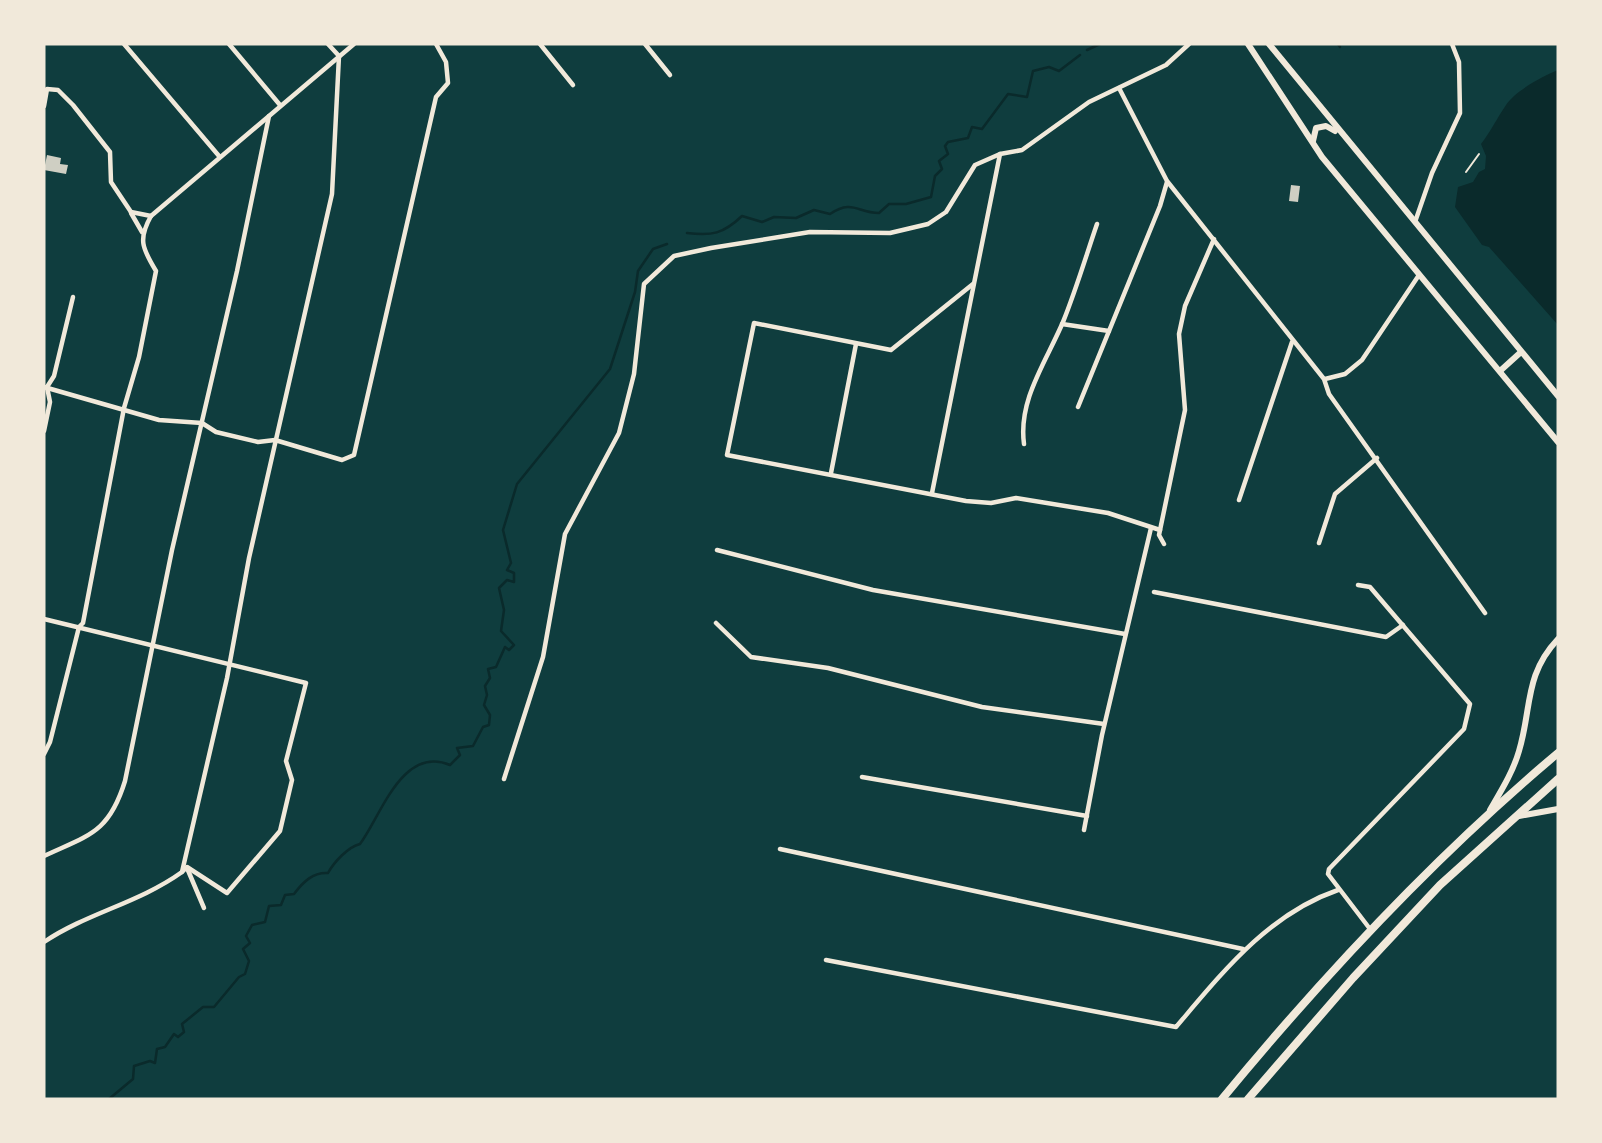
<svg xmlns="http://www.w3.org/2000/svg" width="1602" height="1143" viewBox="0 0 1602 1143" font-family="Lato,sans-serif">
<rect width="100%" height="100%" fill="#0f3d3e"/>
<path fill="#0a2a2b" d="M1558 70V325L1489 247 1482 245 1455 207 1458 187 1473 182 1479 172 1485 169 1486 156 1481 144C1491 131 1497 118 1506 105 1515 91 1543 76 1558 70Z"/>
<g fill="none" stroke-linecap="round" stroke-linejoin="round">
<g stroke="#0a2a2b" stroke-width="2.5">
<polyline points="1338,44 1340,47"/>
<polyline points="1087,50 1100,44"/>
<path d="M687 233C712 236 723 234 742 216L762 222 774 217 796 218 814 210 830 214C853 199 857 213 879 213L889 204H906L931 197 935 176 942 169 939 161 948 154 945 146 948 142 968 138 972 127 982 129 1008 94 1027 97 1033 71 1049 67 1059 71 1080 55"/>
<path d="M109 1099 133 1079 134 1066 150 1061 155 1063 157 1049 165 1047 174 1034 178 1037 184 1032 182 1024 203 1007H214L239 977 245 974 249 961 243 949 250 943 246 936 252 925 265 922 269 906 281 905 285 895 294 894C303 882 313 872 328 873 334 862 348 847 360 844 381 816 402 745 450 765L460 755 457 748 473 746 483 727 489 725 490 715 484 705 487 695 485 686 490 678 488 669 496 667 505 647 509 650 514 645 501 631 504 610 499 588 507 580 514 582V573L507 570 511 563 503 530 517 484 610 369 635 292 638 271 653 249 667 244"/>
</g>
</g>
<g fill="#cfcfc3">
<polygon points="47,155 61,158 60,164 68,165 66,174 44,170"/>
<polygon points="1291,185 1300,186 1298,202 1289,201"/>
</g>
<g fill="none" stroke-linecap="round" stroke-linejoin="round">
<polyline stroke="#f1e9da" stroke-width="2" points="1466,172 1479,154"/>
<g stroke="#f1e9da" stroke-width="4.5">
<polyline points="124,44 219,156"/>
<polyline points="229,44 280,105"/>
<polyline points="328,44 339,56"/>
<polyline points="540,44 573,85"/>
<polyline points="645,44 670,75"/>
<polyline points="1119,88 1167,181 1324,379 1329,394 1485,613"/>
<polyline points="44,106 47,89 58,90 73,105 110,152 111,182 131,212 151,216"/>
<polyline points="131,213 142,232"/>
<polyline points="1415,222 1432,173 1460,113 1459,62 1452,44"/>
<polyline points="973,284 891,350 754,323 727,455 966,501 991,503 1016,498 1108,513 1160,530"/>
<polyline points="1062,324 1109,331"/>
<polyline points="1325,379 1345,374 1362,360 1419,275"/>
<polyline points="44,387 159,420 202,423 216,432 258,442 275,440 342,460 354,455 436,97 448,83 446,62 436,44"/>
<polyline points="1078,407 1160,206 1167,182"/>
<polyline points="44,431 50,402 47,387 54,376 73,297"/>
<path d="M1024 444C1018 400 1046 362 1063 322 1076 290 1086 256 1097 224"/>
<polyline points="831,473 856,344"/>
<polyline points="932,493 1000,154"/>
<polyline points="1239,500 1292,342"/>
<polyline points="1319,543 1335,494 1377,458"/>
<polyline points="1164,544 1159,535 1185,410 1179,334 1185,306 1214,239"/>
<polyline points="717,550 873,590 1125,634"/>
<polyline points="1358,585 1370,587 1470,704 1464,729 1329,869 1328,874 1370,929"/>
<polyline points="1154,592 1386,637 1403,625"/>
<polyline points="44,619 306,683 286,761 292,780 280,831 227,893 187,867 182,872"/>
<polyline points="716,623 751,657 828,668 982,707 1104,724"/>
<path d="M44 754 50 742 79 627 83 623 124 408 139 357 156 271C142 248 138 239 151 216L354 44"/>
<polyline points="862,777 1087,816"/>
<polyline points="504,779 543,657 565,534 619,433 634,374 644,284 674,256 711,248 810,232 890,233 928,224 946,212 975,165 1000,154 1022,150 1089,102 1166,65 1189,44"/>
<polyline points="1084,830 1102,735 1151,528"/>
<polyline points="780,849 1243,949"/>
<path d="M44 856C89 835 109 833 125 781L172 550 237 271 269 116"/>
<polyline points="187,868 204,908"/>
<path d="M44 942C87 913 139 903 182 872L227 678 249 558 332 194 339 56"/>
<path d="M826 960 1176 1027C1222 973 1268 914 1338 890"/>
</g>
<g stroke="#f1e9da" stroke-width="6">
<polyline points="1248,44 1322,157 1558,442"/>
<polyline points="1269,44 1558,396"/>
<polyline points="1313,141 1316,128 1326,126 1335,131"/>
<polyline points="1500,371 1521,352"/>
<path d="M1490 810C1501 791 1513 772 1519 751 1532 708 1524 675 1558 639"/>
<polyline points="1519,816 1558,809"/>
</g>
<g stroke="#f1e9da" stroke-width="8">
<path d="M1222 1099C1325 974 1434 857 1558 753"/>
<polyline points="1248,1099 1353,978 1440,885 1558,779"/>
</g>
</g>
<rect width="1602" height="1143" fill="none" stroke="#f1e9da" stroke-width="91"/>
</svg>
